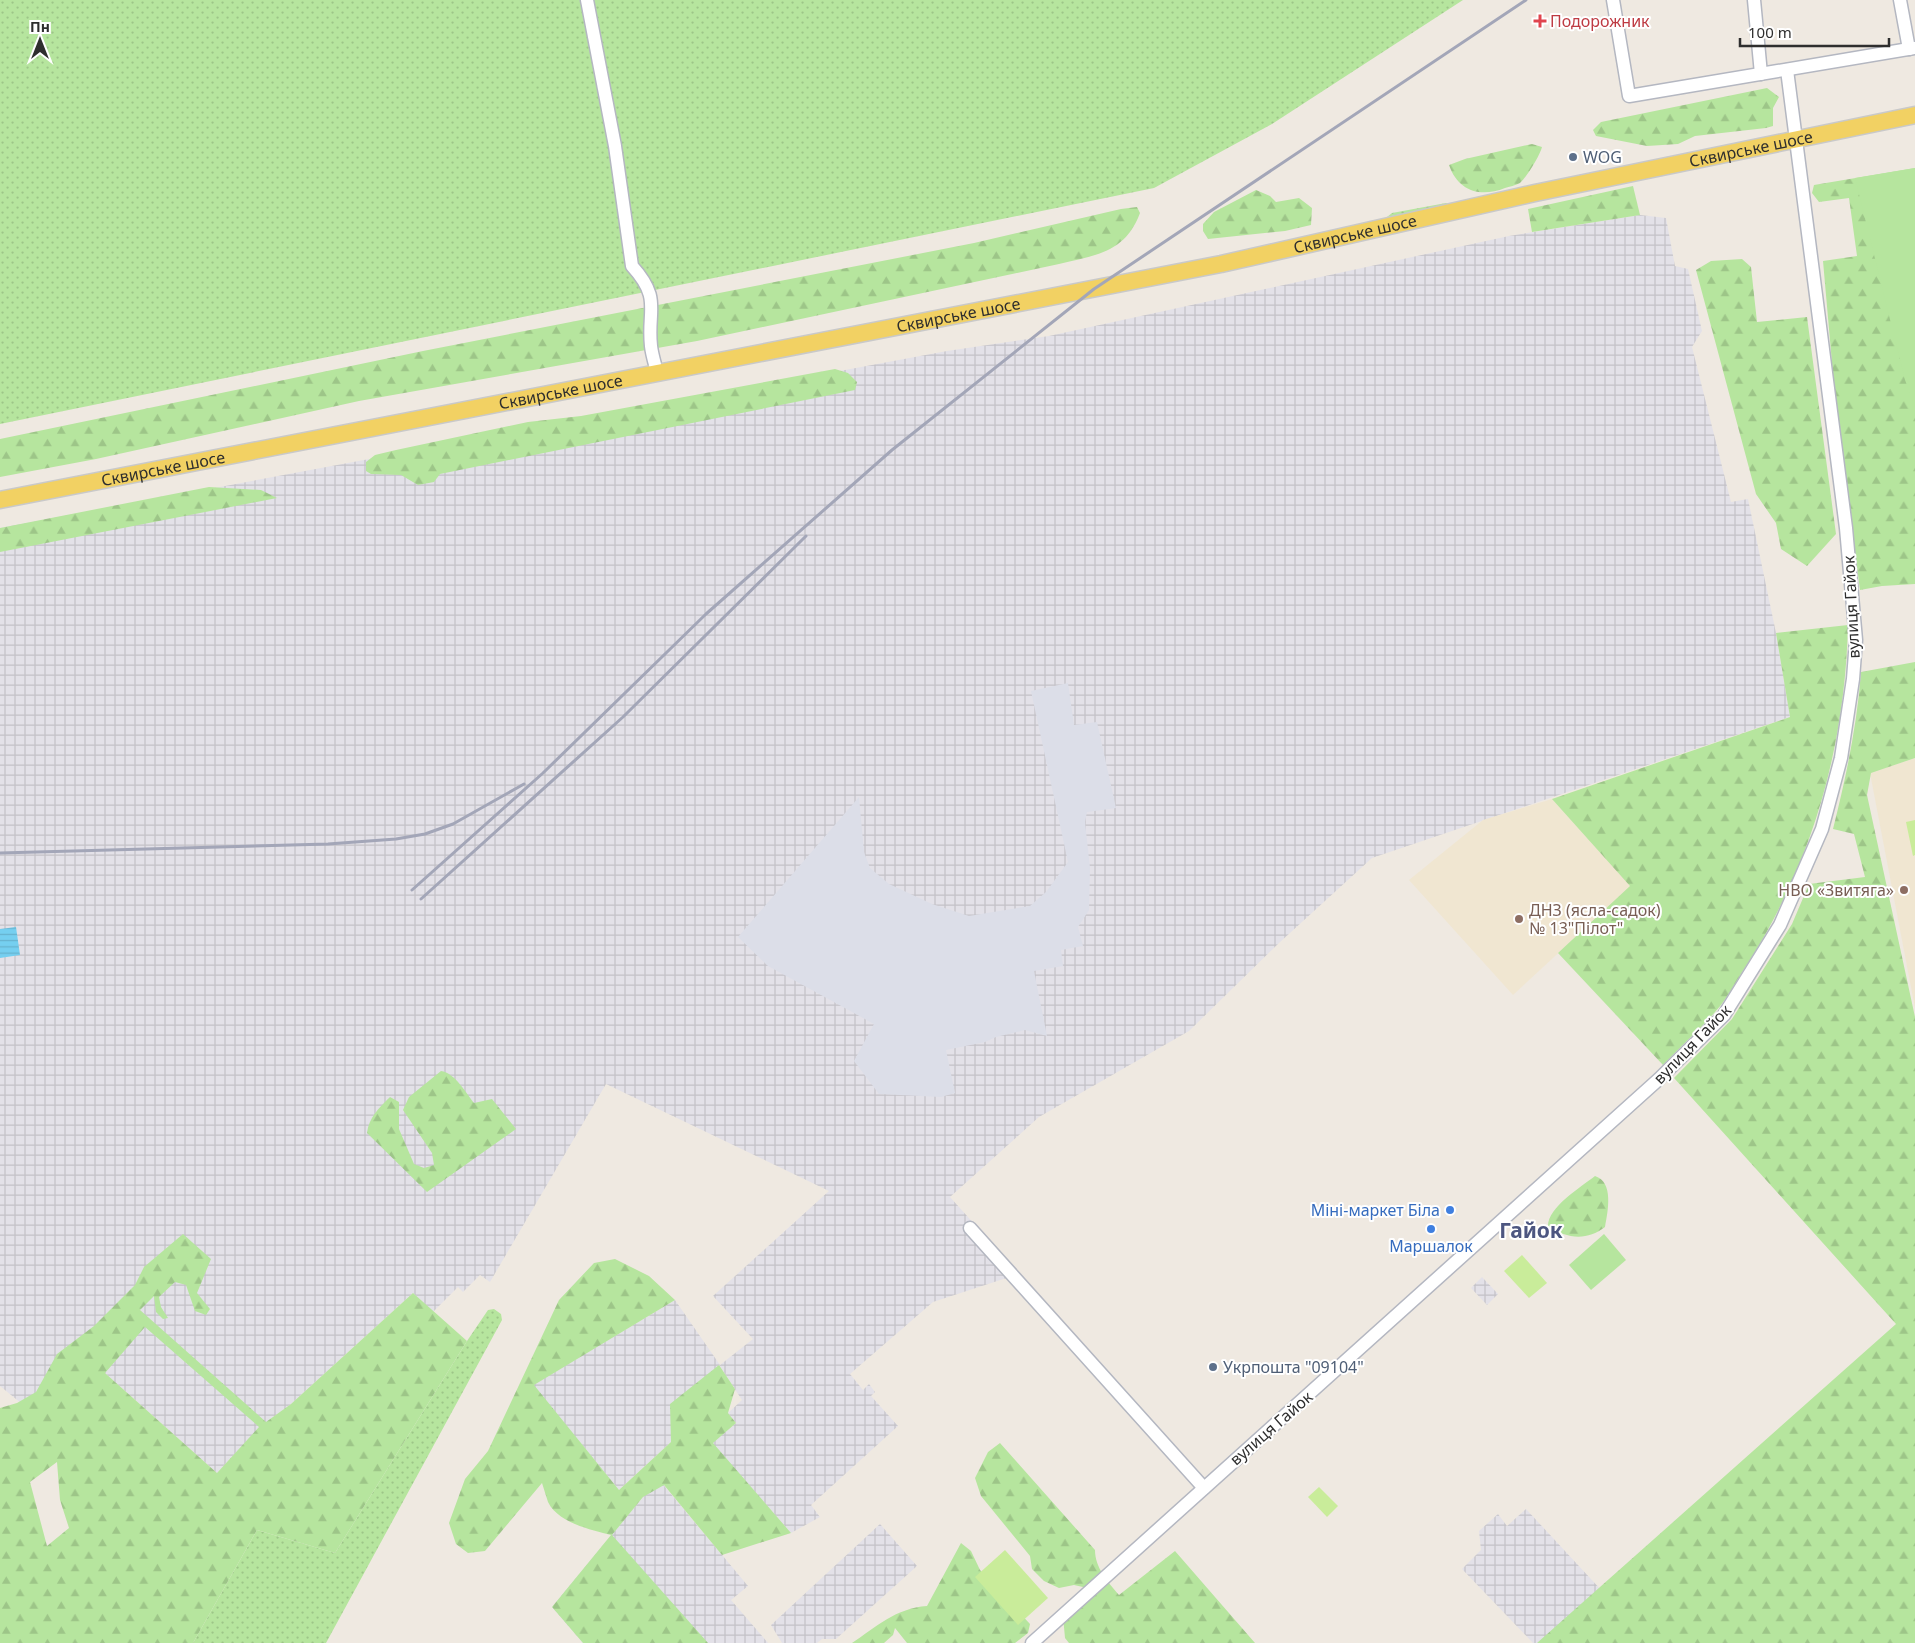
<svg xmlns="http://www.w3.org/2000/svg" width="1915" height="1643" viewBox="0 0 1915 1643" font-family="'Noto Sans',sans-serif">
<defs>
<pattern id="industrial-grid" width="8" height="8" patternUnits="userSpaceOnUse" patternTransform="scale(1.25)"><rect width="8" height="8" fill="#e3e1e8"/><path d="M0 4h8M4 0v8" fill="none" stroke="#c3c1c7"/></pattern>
<pattern id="grass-dots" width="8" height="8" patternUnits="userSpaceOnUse" patternTransform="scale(1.25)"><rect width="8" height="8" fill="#b6e59e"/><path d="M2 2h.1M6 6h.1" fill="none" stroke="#9dc588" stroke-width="1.8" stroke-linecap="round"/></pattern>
<pattern id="forest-firs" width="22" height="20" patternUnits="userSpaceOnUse" patternTransform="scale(1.25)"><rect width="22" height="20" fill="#b6e59e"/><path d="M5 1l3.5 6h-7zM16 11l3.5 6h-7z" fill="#9dc588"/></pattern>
<pattern id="water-rules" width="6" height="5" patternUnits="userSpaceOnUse" patternTransform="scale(1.25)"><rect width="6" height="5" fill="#75cff0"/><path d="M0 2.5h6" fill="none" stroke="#66b2ce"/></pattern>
</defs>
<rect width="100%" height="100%" fill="#efe9e1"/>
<g fill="url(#industrial-grid)">
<polygon points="1640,215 1666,218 1675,266 1688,269 1702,331 1692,347 1731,502 1748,499 1776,633 1790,717 1372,858 1279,943 1189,1031 1039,1117 950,1197 1019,1274 933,1302 850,1374 863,1390 869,1384 875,1392 871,1396 898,1426 811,1505 820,1517 791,1533 712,1443 736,1423 728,1413 742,1400 719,1365 671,1442 619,1490 533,1385 675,1300 720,1365 753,1339 713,1296 829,1191 606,1084 490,1282 480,1275 463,1292 458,1287 433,1312 413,1293 291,1404 260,1427 217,1473 105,1373 54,1430 0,1386 0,528 947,351 1049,336 1509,236"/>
<polygon points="1482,1277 1498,1294 1487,1305 1471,1288"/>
<polygon points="661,1482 748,1586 731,1600 768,1643 583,1643 552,1607 643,1497"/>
<polygon points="1526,1509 1629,1620 1543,1643 1533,1643 1462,1569 1481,1550 1479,1531 1498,1514 1507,1526"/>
<polygon points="880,1524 917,1566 836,1639 822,1639 817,1643 782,1643 771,1625"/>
</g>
<g fill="#f0e6d1">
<polygon points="1915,758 1915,1008 1870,773"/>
<polygon points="1552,799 1631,886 1513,995 1409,880 1483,820"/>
</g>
<polygon fill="#dcdee8" points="1068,683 1074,725 1097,722 1116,808 1087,812 1085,822 1090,868 1089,910 1078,927 1083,946 1061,950 1063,966 1034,971 1047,1036 1025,1030 996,1037 985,1042 946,1050 955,1093 941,1097 879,1094 854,1061 874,1024 768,966 738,937 859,797 864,852 870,868 889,884 932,904 969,916 1030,906 1046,892 1068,862 1031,691"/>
<g fill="url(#grass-dots)">
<polygon points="0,0 1463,0 1272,124 1154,188 0,424"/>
<polygon points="1446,203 1450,204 1387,217 1392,213"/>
<polygon points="494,1309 501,1314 502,1320 326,1643 193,1643 257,1530 335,1553 467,1341 488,1310"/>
</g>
<g fill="url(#forest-firs)" fill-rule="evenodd">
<polygon points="1767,88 1779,97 1773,108 1773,126 1766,128 1695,136 1678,144 1647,146 1596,136 1593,130 1601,122"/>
<path d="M1532 144 1542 147C1540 155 1527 177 1520 183 1516 185 1509 187 1505 188 1480 198 1458 191 1449 165L1465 159Z"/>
<polygon points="1915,168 1915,584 1882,586 1860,590 1835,397 1823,261 1857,256 1849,198 1819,202 1812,193 1814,185"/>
<polygon points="1633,186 1640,215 1532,232 1528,209"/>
<polygon points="1256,190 1270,196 1276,202 1299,198 1312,208 1311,225 1285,231 1208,239 1203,231 1203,224 1214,212"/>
<path d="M1137 207 1140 213C1125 253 1096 255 1059 264L697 341 359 401 96 459 0 477V439L423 351 974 243 1121 209Z"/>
<polygon points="1742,259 1751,267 1757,322 1807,317 1836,534 1807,566 1781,549 1776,523 1756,494 1696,270 1711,261"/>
<polygon points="835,369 848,373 857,382 855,390 440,474 434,482 418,485 401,475 371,474 366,471 366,462 375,455 396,450 528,422 581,416"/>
<polygon points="209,487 261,490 277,498 0,552 0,528"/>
<path d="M1848 625C1845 745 1814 858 1750 960 1740 974 1732 991 1721 1005 1704 1026 1682 1045 1663 1065L1558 953 1630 886 1552 799 1790 717 1776 633Z"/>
<path d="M1915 662V758L1871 773 1867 795 1915 1017V1643H1537L1896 1324 1674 1078 1732 1019 1792 924 1809 884 1865 877 1854 834 1833 829C1846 777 1857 726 1861 672Z"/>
<path d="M441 1071C455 1073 466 1093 474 1103L492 1099 516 1129 427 1192 367 1133C369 1117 379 1108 390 1097L399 1102V1129L414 1164 424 1168 434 1165 432 1153 403 1110 409 1097Z"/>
<path d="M1595 1176C1614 1182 1608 1211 1605 1227 1587 1241 1567 1239 1548 1226 1548 1207 1581 1187 1595 1176Z"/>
<path d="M183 1234 211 1259 197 1293 210 1309 206 1315 195 1311 186 1285 175 1282 159 1297 161 1307 168 1318 163 1319 156 1312 154 1296 140 1310 266 1422 291 1404 413 1293 467 1341 335 1553 257 1530 193 1643H0V1408L17 1403 36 1392 57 1354 94 1326 135 1285 144 1267ZM145 1327 259 1427 217 1473 105 1373ZM57 1462 60 1500 69 1528 47 1546 30 1482Z"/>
<path d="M615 1259 649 1276 675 1300 534 1385 619 1490 671 1442 670 1404 719 1365 735 1389 728 1413 736 1423 713 1443 791 1533 722 1555 664 1485 643 1497 612 1535 708 1643H583L552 1607 611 1535C592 1530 558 1523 548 1502 546 1496 544 1489 542 1483L485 1551 468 1553 456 1544 449 1523 465 1479 488 1451 559 1300 594 1263Z"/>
<path d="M1000 1443 1095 1550C1095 1568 1108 1582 1119 1595L1175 1551 1255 1643H1069L1065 1638 1063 1616 1092 1589 1074 1585 1059 1588 1044 1581 1032 1569 1030 1556 981 1496 975 1478 988 1452Z"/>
<path d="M961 1543 971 1551 980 1570 1030 1624 1028 1633 1015 1643H907L895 1628 893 1635 884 1643H852C876 1627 896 1608 927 1606Z"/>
</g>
<g fill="#b6e59e">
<polygon points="1915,168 1915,407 1905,380 1855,178"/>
<polygon points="1604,1234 1626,1260 1591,1290 1569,1265"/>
</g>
<g fill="#c9ec9a">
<polygon points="1915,820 1915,855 1913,856 1906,822"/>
<polygon points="1522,1255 1547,1283 1529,1298 1504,1271"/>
<polygon points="1319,1487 1338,1506 1327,1517 1308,1497"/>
<polygon points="1005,1550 1048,1598 1018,1625 975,1577"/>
</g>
<polygon fill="url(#water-rules)" points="16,927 20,955 0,958 0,929"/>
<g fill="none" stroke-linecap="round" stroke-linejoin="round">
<defs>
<g id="minor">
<path d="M587 0 615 146 632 266C662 299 647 310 651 346 652 355 655 364 657 372"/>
<polyline points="1613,0 1629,96 1915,48"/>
<polyline points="1754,0 1761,74"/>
<polyline points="1900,0 1909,49"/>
<polyline points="970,1228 1204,1488"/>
<polyline points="1032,1643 1659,1079 1724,1015 1780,925 1822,829 1841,758 1853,679 1856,640 1846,528 1787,70"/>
</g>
<g id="major">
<path id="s1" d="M0 500 1221 264 1535 193 1915 115"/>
</g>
</defs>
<use href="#minor" stroke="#b4b7c1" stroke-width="15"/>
<use href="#major" stroke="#c9c9c9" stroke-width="19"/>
<use href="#minor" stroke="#fff" stroke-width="12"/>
<use href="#major" stroke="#f2d163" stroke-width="16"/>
<g stroke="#a3a6b8" stroke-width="3">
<polyline points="0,853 328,844 396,839 425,834 453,824 524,784"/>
<polyline points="412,890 543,773 706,614 892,450 1094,289 1526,0"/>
<polyline points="421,899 623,717 806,536"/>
</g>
</g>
<path fill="#e0444e" stroke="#fff" stroke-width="2" d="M1537.5 13.5h5v5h5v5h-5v5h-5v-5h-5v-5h5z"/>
<g fill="#5c6f8a" stroke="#fff" stroke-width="2">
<circle cx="1573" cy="157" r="5"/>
<circle cx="1213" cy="1367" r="5"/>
</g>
<g fill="#8d6e63" stroke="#fff" stroke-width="2">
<circle cx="1904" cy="890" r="5"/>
<circle cx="1519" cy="919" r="5"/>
</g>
<g fill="#3f7fe0" stroke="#fff" stroke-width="2">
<circle cx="1450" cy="1210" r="5"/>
<circle cx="1431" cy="1229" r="5"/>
</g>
<g text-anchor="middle" stroke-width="4" stroke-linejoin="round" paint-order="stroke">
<g font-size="16" fill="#be3a42" stroke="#fff" text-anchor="start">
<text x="1550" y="27">Подорожник</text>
</g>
<g font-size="16" fill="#2e2e2e" stroke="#fff">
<text dy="6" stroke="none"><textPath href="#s1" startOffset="1786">Сквирське шосе</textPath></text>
<text dy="6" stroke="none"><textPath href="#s1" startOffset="1381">Сквирське шосе</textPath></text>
<text dy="6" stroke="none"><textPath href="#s1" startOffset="976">Сквирське шосе</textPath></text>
<text dy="6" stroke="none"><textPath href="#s1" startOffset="571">Сквирське шосе</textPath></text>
<text dy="6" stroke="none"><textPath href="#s1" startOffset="166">Сквирське шосе</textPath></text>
<text transform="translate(1851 607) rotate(-93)" y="6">вулиця Гайок</text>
<text transform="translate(1692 1044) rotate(-46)" y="6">вулиця Гайок</text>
<text transform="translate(1271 1428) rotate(-41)" y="6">вулиця Гайок</text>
</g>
<g font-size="16" fill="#4e5e75" stroke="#fff" text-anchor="start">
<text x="1583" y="163">WOG</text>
<text x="1223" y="1373">Укрпошта "09104"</text>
</g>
<g font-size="16" fill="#785e54" stroke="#fff" text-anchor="end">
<text x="1894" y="896">НВО «Звитяга»</text>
<text x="1529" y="916" text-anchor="start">ДНЗ (ясла-садок)<tspan x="1529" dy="18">№ 13"Пілот"</tspan></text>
</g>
<g font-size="16" fill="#366cbe" stroke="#fff" text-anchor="end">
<text x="1440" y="1216">Міні-маркет Біла</text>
<text x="1431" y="1252" text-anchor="middle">Маршалок</text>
</g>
<g font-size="21" font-weight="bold" fill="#4d5680" stroke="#fff">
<text x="1531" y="1238">Гайок</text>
</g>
</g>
<g transform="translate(40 40)" stroke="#ffffff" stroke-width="4" paint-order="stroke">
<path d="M0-4L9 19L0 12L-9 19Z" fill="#2e2e2e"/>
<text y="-8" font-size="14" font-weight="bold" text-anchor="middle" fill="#2e2e2e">Пн</text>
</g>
<path d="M1740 38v8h149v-8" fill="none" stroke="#2e2e2e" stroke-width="2.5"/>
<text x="1748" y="38" font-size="15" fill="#2e2e2e" stroke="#ffffff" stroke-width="4" paint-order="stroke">100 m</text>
</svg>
